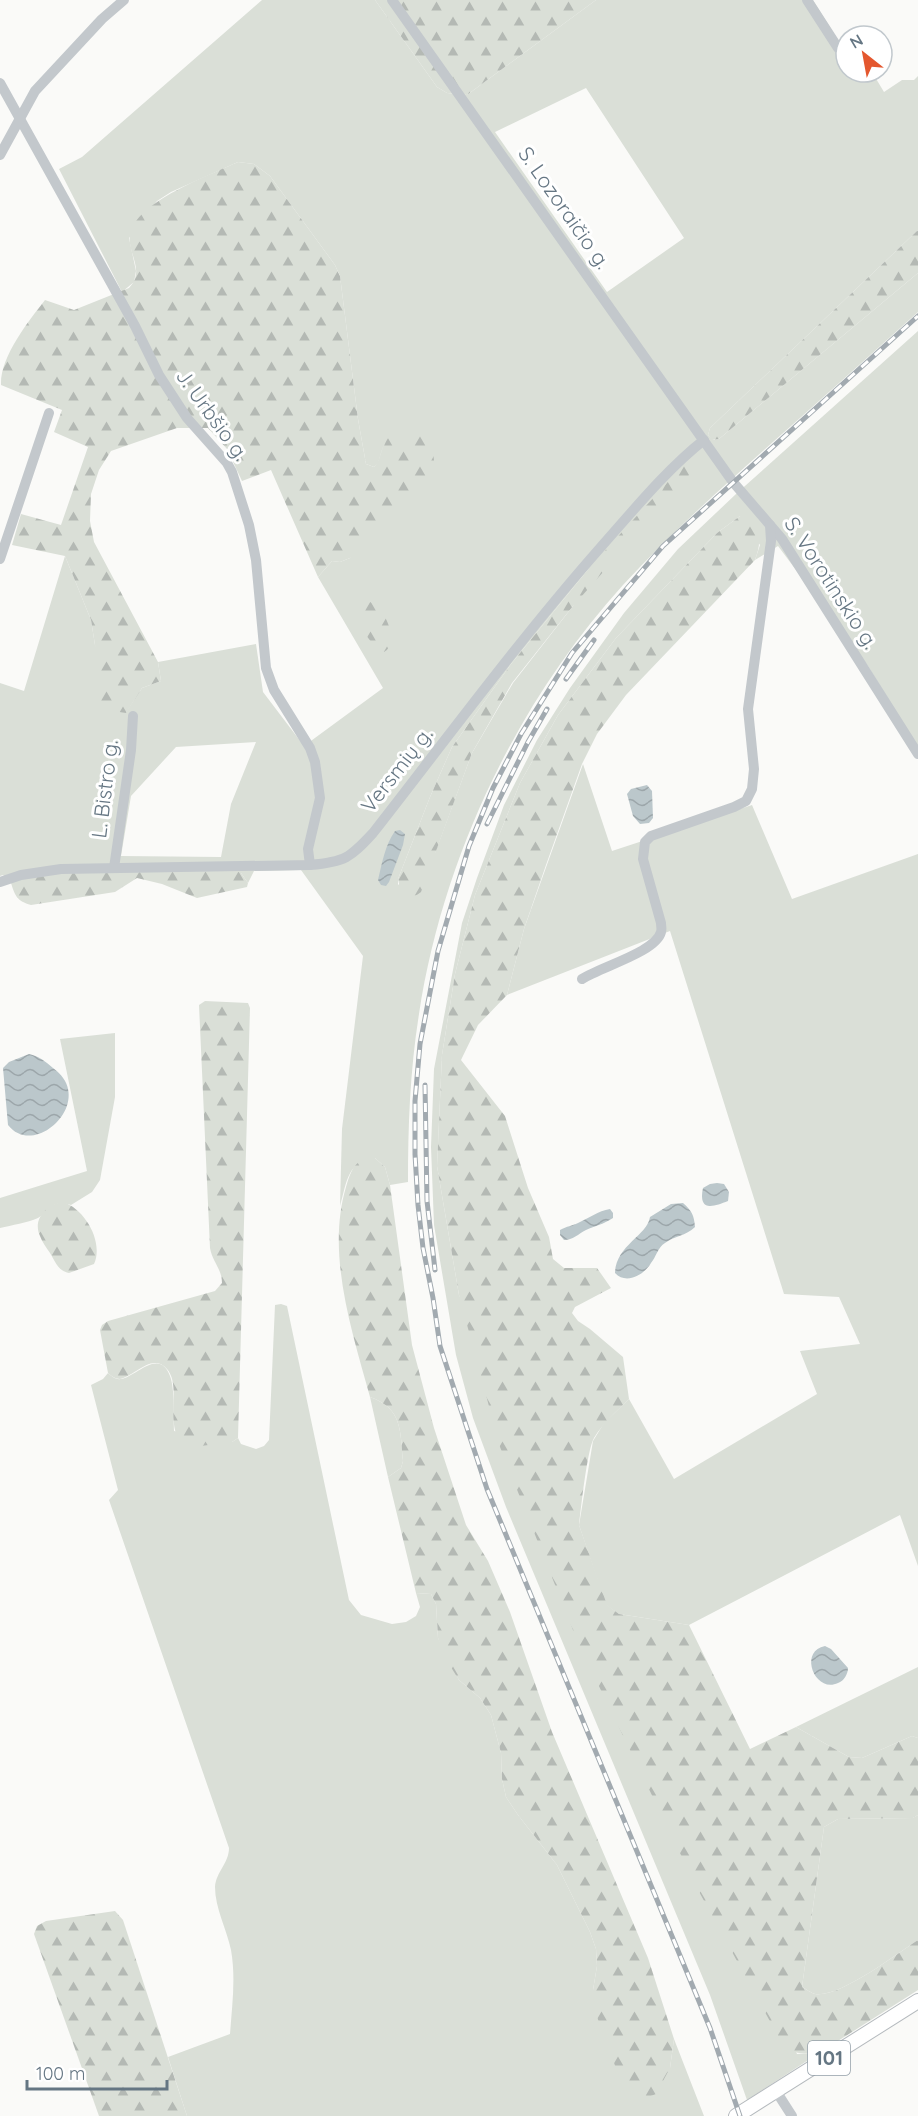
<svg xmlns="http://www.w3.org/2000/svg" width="918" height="2116" viewBox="0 0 918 2116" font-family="Quicksand,sans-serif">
<defs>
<pattern id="forest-firs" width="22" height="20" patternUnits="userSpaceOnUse" patternTransform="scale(1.5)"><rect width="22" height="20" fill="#dadfd7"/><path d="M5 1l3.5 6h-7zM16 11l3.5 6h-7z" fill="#b4b9b4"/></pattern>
<pattern id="water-waves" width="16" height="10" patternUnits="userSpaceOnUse" patternTransform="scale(1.5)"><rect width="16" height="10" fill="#bbc7cb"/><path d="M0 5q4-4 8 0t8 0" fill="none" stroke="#9ca6aa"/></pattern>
</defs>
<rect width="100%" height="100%" fill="#fafaf8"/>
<g fill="#dadfd7" fill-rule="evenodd">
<path d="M262 0H375L437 87 447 93 467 95 596 0H813L846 53V72H872L884 92 902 80H914L918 76V230L710 428 708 435 713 440 719 439 918 273V312C867 358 816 404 764 450 716 493 667 537 623 585 517 702 443 857 419 1014 410 1070 408 1126 408 1182L390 1185 385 1167 375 1158C347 1161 347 1182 340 1206L342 1129 363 956 301 870 254 871 248 883 241 873 11 883 3 875 0 876V683L24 691 65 556 91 620 95 645 126 712 142 688 161 681 158 662 256 644 263 692 304 746 383 688 318 577 332 561 340 562 350 558 385 440 378 463 374 467 366 464 358 419 340 276 335 265 270 176 254 164 238 162 171 192 157 201 129 238 136 271 134 282 122 292 59 169 82 157ZM586 88 684 238 607 292 495 132ZM590 567 573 606 513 683 472 753 435 853 398 885V879L430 797 452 747 511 664ZM256 742 231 804 221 857 121 856 131 796 176 747Z"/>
<polygon points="918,331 918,748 868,666 778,546 755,560 760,545 740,516 717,533 616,638 558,715 520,783 475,895 455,974 442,1055 437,1166 459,1295 797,2054 819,2053 747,2100 710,1995 506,1507 473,1418 456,1355 434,1225 431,1147 434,1069 462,923 477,878 504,805 537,740 570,688 624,613 678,549 736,494"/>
<polygon points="583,764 612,851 752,805 792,899 918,854 918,1566 900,1515 689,1625 619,1614 606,1605 579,1525 593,1441 604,1423 629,1399 674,1479 817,1394 800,1351 860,1344 839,1297 784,1294 670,931 507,995 524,929"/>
<path d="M115 1033V1097L100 1180 92 1192 71 1205C51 1199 51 1211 38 1218 27 1223 12 1225 0 1228V1198L87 1171 60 1039Z"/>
<path d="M281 1304 287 1306 349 1600 361 1615 392 1624 406 1622 416 1616 420 1607 416 1593 431 1594 436 1604 438 1638 459 1680 480 1698 491 1715 501 1753 502 1779 506 1797 518 1815 557 1865 590 1932 596 1949 597 1966 593 1990 670 2068 674 2039 704 2116H187L168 2057 230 2034C232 2006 236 1978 231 1950 227 1930 215 1908 215 1887 216 1872 229 1863 229 1848L109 1500 118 1490 91 1385 103 1379 108 1373C111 1376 116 1380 121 1379 136 1377 161 1345 171 1379 175 1395 173 1415 174 1431L232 1442 238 1438 241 1444 256 1449 264 1446 269 1440 275 1305Z"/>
<path d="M370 1397C403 1409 400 1431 403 1461L401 1468 388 1477Z"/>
<polygon points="918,1667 918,1738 912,1736 862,1758 849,1757 796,1727"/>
<path d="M918 1815V1940C896 1954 840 1998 815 1994 811 1993 806 1989 802 1987L824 1827 838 1819 913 1818Z"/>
</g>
<g fill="url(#forest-firs)">
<polygon points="375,0 596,0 467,95 447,93 437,87"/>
<path d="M238 162 254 164 270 176 335 265 340 276 358 419 366 464 374 467C383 458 381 444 393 432 418 431 432 432 434 460 434 470 435 476 431 484L350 558 340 562 332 561 318 577 271 470 242 481 227 449 208 428H177L111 451 99 470 91 494 90 521 94 542 158 662 161 681 142 688 126 713 100 709 95 645 91 620 65 556 12 545 21 514 61 525 88 447 54 432 62 410 1 385C0 357 28 322 45 300L74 310 129 288C146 270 127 254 130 235 135 202 210 175 238 162Z"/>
<polygon points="918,230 918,273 719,439 712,440 708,435 710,428"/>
<path d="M692 458 695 466 690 474 573 606 512 683 472 753 421 892C413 898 408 899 401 893L398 879 430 797 452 747 511 664 590 567 688 460Z"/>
<path d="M740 516 749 517C760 534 762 541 755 560L626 695 597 734 582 764 546 865 524 929 507 995 478 1025 461 1060 505 1116 528 1188 549 1237 553 1259 564 1268H597L611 1288 575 1307 572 1313 578 1321 590 1329 623 1357 629 1399C616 1412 603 1423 594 1438 587 1450 581 1509 579 1525L607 1605 619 1614 689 1625 750 1749 796 1727 849 1757 862 1758 912 1736 918 1738V1815L913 1818 838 1819 824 1827 802 1987C806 1989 811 1993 815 1994 840 1998 896 1954 918 1940V1990L819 2053C804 2054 795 2055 783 2045L697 1888 579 1645 500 1447 459 1295 437 1166 442 1055 455 974 475 895 520 783 558 715 616 638 717 533Z"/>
<path d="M367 601C384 604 401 643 384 652 366 641 358 626 361 605Z"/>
<path d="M96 870H234L241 873 248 883 247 887 197 898 162 884 137 878 115 892 31 905C17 901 15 896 11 883L25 878Z"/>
<path d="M205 1001 248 1003 250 1008 238 1438 232 1442 185 1448C162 1425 183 1388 167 1369 152 1352 134 1377 120 1379 116 1379 111 1376 108 1373L100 1330 102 1325 108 1321 215 1291 222 1283C222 1269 212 1261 210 1248L199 1005Z"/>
<path d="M375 1158 385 1167 390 1185 412 1345 434 1428 466 1525 488 1561 510 1612 552 1732 648 1958 674 2039 670 2068 656 2094 640 2100 630 2093 620 2079 593 2006V1990L597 1966 596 1949 590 1932 557 1865 518 1815 506 1797 502 1779 501 1753 491 1715 480 1698 459 1680 444 1656 438 1638 436 1604 431 1594 416 1593 388 1477 401 1468 403 1461C400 1431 403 1409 370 1397 352 1331 326 1254 346 1187 349 1177 352 1165 362 1160 365 1158 372 1158 375 1158Z"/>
<path d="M63 1202C85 1209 104 1242 94 1264L69 1273C58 1271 55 1261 50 1253 46 1247 42 1242 40 1236 32 1219 47 1204 63 1202Z"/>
<polygon points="115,1911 123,1920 187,2116 99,2116 34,1934 37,1926 46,1921"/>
</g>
<g fill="url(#water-waves)">
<polygon points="647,785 652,791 653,818 649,823 640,824 633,816 627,794 631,789"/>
<path d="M400 830 405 834 403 845 389 882 386 886 381 885 378 880C382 863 385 845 395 831Z"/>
<path d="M29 1054C39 1056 46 1062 53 1068 98 1100 35 1160 8 1125L3 1068 9 1062Z"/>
<path d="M717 1183 724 1184 729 1192 728 1201C713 1207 698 1212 703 1188L710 1184Z"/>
<path d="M683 1203C692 1211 694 1215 695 1227 686 1236 674 1236 665 1243 658 1247 656 1257 651 1263 644 1275 626 1285 615 1273 616 1245 647 1236 650 1217L671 1204Z"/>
<path d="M610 1209 613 1213V1218C604 1224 595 1226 586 1230 578 1234 573 1240 564 1240L560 1235V1230C567 1226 572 1226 578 1223 589 1218 598 1211 610 1209Z"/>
<path d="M825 1646 831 1649 848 1668C848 1674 844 1681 838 1683 815 1694 798 1651 825 1646Z"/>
</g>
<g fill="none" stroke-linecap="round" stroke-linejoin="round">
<defs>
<polyline id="major" points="736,2116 918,2001"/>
</defs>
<use href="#major" stroke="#b5babe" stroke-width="16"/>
<g stroke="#c3c8cc" stroke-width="10">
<polyline points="392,0 733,482 782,539 918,754"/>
<polyline points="807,0 838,48"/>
<polyline points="0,83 135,326 159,375 187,418 227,463 232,472 249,525 256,560 266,668 274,690 310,748 315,762 320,798 308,849 310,865"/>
<polyline points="0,155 35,91 102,19 124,0"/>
<polyline points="0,559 49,413"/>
<polyline points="114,868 131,750 133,716"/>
<path d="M0 882 21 875 61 869 310 865C345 862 350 858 373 833 448 737 520 639 600 548 632 512 667 469 704 440"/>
<path d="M582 979C600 967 656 952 661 932 662 929 661 926 661 923L643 859 645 842 651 836 734 807 746 801 752 789 754 769 748 709 771 541 770 525"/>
<polyline points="776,2091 792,2116"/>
</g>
<use href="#major" stroke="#fff" stroke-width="14"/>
<defs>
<g id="rail">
<polyline points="566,679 594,640"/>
<polyline points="487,824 528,742 547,709"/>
<polyline points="425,1085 427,1201 435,1270"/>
<polyline points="740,2116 710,2028 487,1489 440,1346 433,1298 423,1248 418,1205 415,1154 415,1101 420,1044 438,951 469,846 493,788 521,734 572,653 663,546 918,316"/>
</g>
</defs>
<use href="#rail" stroke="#a2aab0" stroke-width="5"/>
<use href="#rail" stroke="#fff" stroke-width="3" stroke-dasharray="9" stroke-linecap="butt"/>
</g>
<g text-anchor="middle" stroke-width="6" stroke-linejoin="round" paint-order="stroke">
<rect fill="#fff" stroke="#939fa8" stroke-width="1.5" x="808" y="2041" width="42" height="34" rx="4.5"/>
<g font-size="20" font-weight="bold" fill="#657683">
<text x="829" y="2065">101</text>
</g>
<g font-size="21" fill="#657683" stroke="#fff">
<text transform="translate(564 208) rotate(55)" y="7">S. Lozoraičio g.</text>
<text transform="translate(212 415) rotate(54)" y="7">J. Urbšio g.</text>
<text transform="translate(831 583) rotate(57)" y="7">S. Vorotinskio g.</text>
<text transform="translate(397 770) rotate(-52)" y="7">Versmių g.</text>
<text transform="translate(105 789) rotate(-83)" y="7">L. Bistro g.</text>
</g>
</g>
<g transform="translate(864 54) rotate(329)"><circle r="28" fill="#ffffff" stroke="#c1c8cd" stroke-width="1.5"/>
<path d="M0-4.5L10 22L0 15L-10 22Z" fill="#e4572e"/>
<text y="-9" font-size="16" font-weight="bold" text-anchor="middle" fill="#657683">N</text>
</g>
<path d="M27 2080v9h140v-9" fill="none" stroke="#657683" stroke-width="3"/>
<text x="36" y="2080" font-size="18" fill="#657683" stroke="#ffffff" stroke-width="4.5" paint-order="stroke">100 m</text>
</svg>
